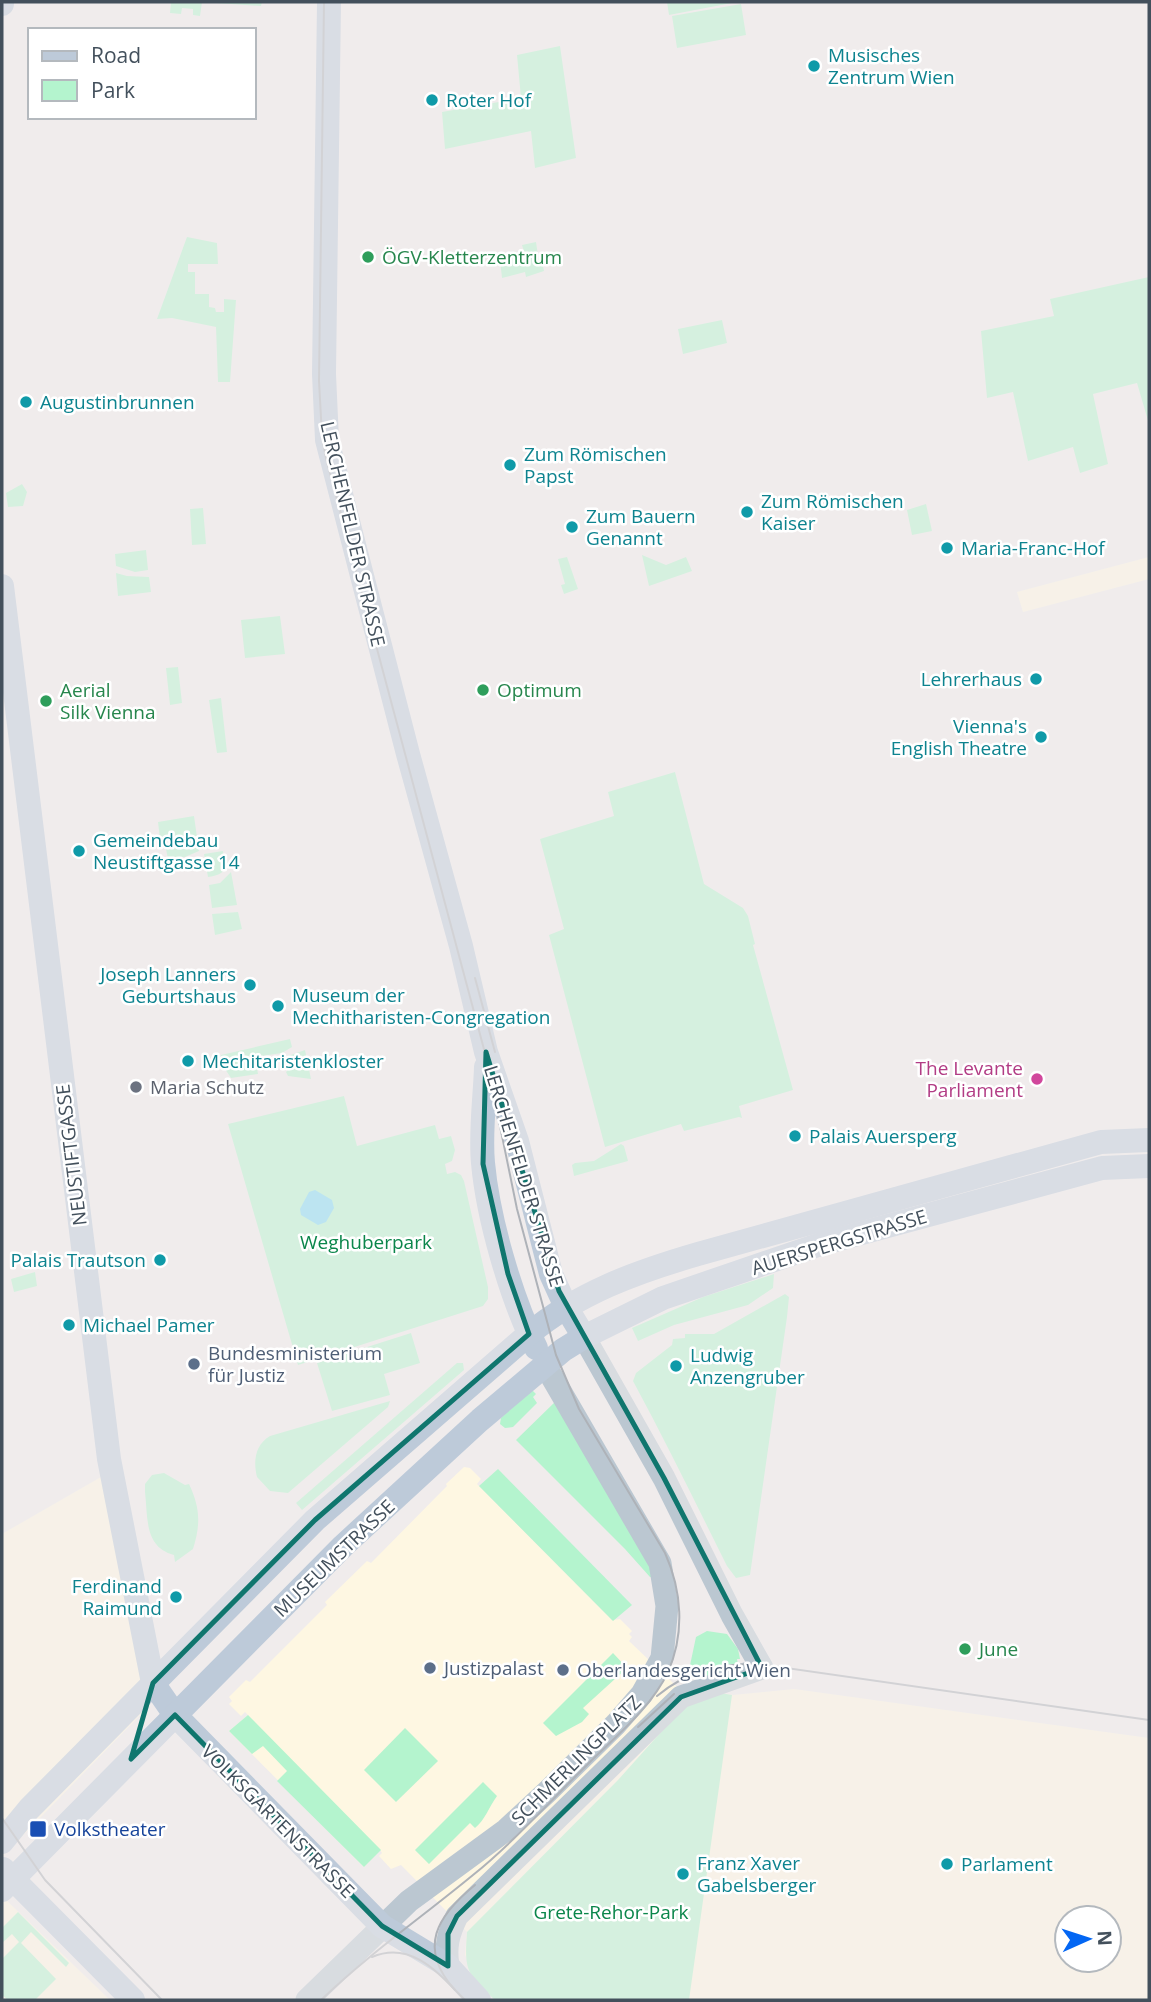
<svg xmlns="http://www.w3.org/2000/svg" width="1151" height="2002" viewBox="0 0 1151 2002" font-family="'Open Sans',sans-serif">
<rect width="100%" height="100%" fill="#f0ecec"/>
<g fill="#fef7e2" fill-rule="evenodd">
<polygon points="1149,557 1149,579 1023,612 1017,592"/>
<path d="M464 1467 470 1468 481 1479 477 1484 612 1620 620 1619 632 1631 629 1634 632 1637 629 1641 692 1701 721 1693 733 1695 794 1689 1149 1738V2000H495L465 1955 467 1932 401 1865 391 1869 379 1856 382 1853 380 1850 364 1867 229 1731 248 1715 245 1712 241 1716 229 1704 232 1701 229 1697 246 1680 250 1682 327 1605 325 1602 367 1561 371 1563 447 1486 446 1484ZM1067 1918H1109V1960H1067Z"/>
<polygon points="101,1477 150,1705 2,1857 2,1534"/>
<polygon points="2,1896 110,2000 2,2000"/>
</g>
<g fill="#b4f4ce">
<polygon points="171,2 262,2 261,6 202,2 200,16 193,15 193,9 182,8 181,14 170,13"/>
<polygon points="667,2 737,2 669,15"/>
<polygon points="741,4 746,35 677,48 672,16"/>
<polygon points="560,46 576,158 535,168 531,131 445,149 442,112 521,98 517,55"/>
<polygon points="187,237 217,243 218,264 188,264 188,272 195,272 195,294 209,294 209,307 215,308 216,312 224,312 224,299 236,300 230,382 218,382 216,327 172,318 157,319"/>
<polygon points="536,242 539,262 542,262 544,271 526,277 525,272 502,278 500,260 525,255 522,245"/>
<polygon points="1149,277 1149,424 1137,383 1093,394 1108,464 1080,473 1073,447 1028,461 1013,392 987,398 981,331 1054,316 1050,299"/>
<polygon points="722,320 727,343 683,354 678,329"/>
<polygon points="22,484 27,492 23,506 8,507 6,493"/>
<polygon points="926,504 932,531 912,535 907,510"/>
<polygon points="203,508 206,544 192,545 190,509"/>
<polygon points="146,550 148,570 135,572 116,566 115,554"/>
<polygon points="642,555 666,565 686,557 692,571 649,586"/>
<polygon points="567,557 578,589 564,594 561,585 565,584 558,559"/>
<polygon points="116,573 127,576 149,577 151,592 118,596"/>
<polygon points="280,616 285,654 245,658 241,620"/>
<polygon points="178,667 182,703 170,705 166,668"/>
<polygon points="221,698 227,752 217,753 209,700"/>
<polygon points="675,772 704,884 743,908 748,916 755,944 753,945 793,1090 739,1106 742,1118 739,1117 684,1131 681,1124 605,1147 549,935 564,929 540,839 614,816 608,792"/>
<polygon points="194,816 199,851 185,857 168,859 166,849 170,848 169,838 160,839 158,822"/>
<path d="M223 851C225 869 228 874 208 877L204 854Z"/>
<polygon points="231,872 237,905 212,908 209,885 220,883"/>
<polygon points="238,912 242,929 215,935 212,914"/>
<polygon points="290,1039 292,1047 282,1053 255,1057 258,1074 231,1078 223,1066 221,1055"/>
<polygon points="305,1050 311,1079 288,1076 286,1072 290,1068 297,1067 297,1062 285,1062 285,1057"/>
<polygon points="344,1096 357,1146 435,1125 439,1139 451,1136 455,1150 452,1161 445,1164 447,1174 455,1172 461,1175 464,1181 488,1287 488,1299 483,1306 298,1365 228,1124"/>
<polygon points="621,1144 624,1146 628,1161 574,1176 572,1165 575,1163 594,1161"/>
<polygon points="35,1272 37,1286 14,1292 11,1279"/>
<polygon points="774,1274 773,1288 748,1305 674,1325 638,1341 632,1328 703,1297"/>
<path d="M785 1294 789 1297 787 1317 750 1575 736 1578 727 1566C696 1504 666 1442 633 1381L636 1373 672 1345 673 1339 685 1338V1334H714Z"/>
<polygon points="411,1333 420,1363 384,1374 390,1395 332,1411 317,1363"/>
<polygon points="457,1363 463,1363 464,1370 302,1510 296,1503"/>
<polygon points="532,1390 536,1394 533,1397 537,1403 513,1427 505,1428 500,1424 501,1418"/>
<path d="M390 1401 388 1407 288 1493 270 1491 257 1477C253 1461 255 1445 270 1436Z"/>
<polygon points="556,1401 656,1578 650,1577 625,1549 516,1440"/>
<polygon points="498,1469 632,1605 613,1621 479,1486"/>
<path d="M164 1473 185 1485 189 1484C200 1507 201 1524 193 1549L175 1562 174 1555C144 1547 148 1518 145 1492V1484L152 1475Z"/>
<polygon points="707,1631 727,1634 738,1649 740,1659 737,1659 738,1665 706,1681 704,1676 696,1675 689,1670 696,1637"/>
<polygon points="613,1653 627,1668 583,1708 589,1714 582,1722 556,1736 543,1723"/>
<path d="M721 1693 732 1695 689 2000H495C467 1973 464 1972 467 1932L618 1780 679 1712 692 1701Z"/>
<polygon points="248,1715 381,1850 364,1867 277,1781 287,1771 263,1746 252,1754 229,1731"/>
<polygon points="405,1728 438,1761 396,1802 364,1770"/>
<path d="M483 1782 497 1796C489 1807 485 1820 475 1828L470 1823 429 1864 415 1850Z"/>
<polygon points="18,1912 69,1963 66,1967 31,1932 21,1943 56,1979 35,2000 8,2000 2,1995 2,1959 19,1942 12,1934 2,1943 2,1928"/>
</g>
<polygon fill="#7cdaf6" points="315,1190 332,1200 334,1208 326,1222 318,1225 301,1215 300,1209 309,1192"/>
<g fill="none" stroke-linecap="round" stroke-linejoin="round">
<g stroke="#bbc7d1" stroke-width="23">
<path d="M448 1966C445 1947 448 1934 457 1916L681 1697 762 1668 732 1615 664 1478 584 1337"/>
<polyline points="307,2000 409,1901 506,1830 547,1792 616,1724 642,1694 662,1658 667,1606 660,1563 545,1365"/>
</g>
<g stroke="#bdcad9" stroke-width="24">
<polyline points="329,2 324,374 327,440 408,754 461,946 486,1052 517,1141 551,1274 566,1307 584,1337"/>
<polyline points="2,4 2,2"/>
<polyline points="2,586 109,1459 153,1683 175,1715 382,1926 448,1966 479,2000"/>
<path d="M486 1067C485 1098 480 1132 483 1163 488 1218 511 1298 536 1348"/>
<path d="M2 1842 29 1809 315 1520 529 1334C578 1293 636 1272 698 1254L1101 1142 1149 1140"/>
<polyline points="3,1869 133,2000"/>
<polyline points="2,1890 343,1546 480,1420 563,1350 584,1337 663,1298 821,1244 1102,1168 1149,1166"/>
</g>
<g stroke="#aeb2b8" stroke-width="2">
<polyline points="475,978 495,1052"/>
<path d="M657 1696C687 1671 720 1663 758 1664L1149 1720"/>
<polyline points="638,1727 674,1694"/>
<polyline points="2,1818 45,1880 162,2000"/>
<path d="M372 1957C412 1940 439 1974 465 2000"/>
<path d="M455 1990C417 1948 437 1916 475 1885"/>
<path d="M321 2000C369 1954 422 1917 473 1875 514 1842 550 1801 588 1764 616 1736 651 1708 668 1672 685 1633 682 1591 665 1553L579 1409 556 1355 517 1209 485 1053 326 458 322 436 319 381 324 2"/>
</g>
</g>
<path d="M0 0H1151V2002H0ZM486 1052 559 1291 664 1478 762 1668 681 1697 457 1916 448 1934V1966L382 1926 175 1715 131 1759 153 1683 315 1520 529 1334 508 1274 483 1164Z" fill="#f0ecec" fill-opacity=".55" fill-rule="evenodd"/>
<path fill="none" stroke="#0f766e" stroke-width="5" stroke-linejoin="round" d="M486 1052 559 1291 664 1478 762 1668 681 1697 457 1916 448 1934V1966L382 1926 175 1715 131 1759 153 1683 315 1520 529 1334 508 1274 483 1164Z"/>
<g fill="#0f9aa8" stroke="#fff" stroke-width="2.5">
<circle cx="814" cy="66" r="7"/>
<circle cx="432" cy="100" r="7"/>
<circle cx="26" cy="402" r="7"/>
<circle cx="510" cy="465" r="7"/>
<circle cx="747" cy="512" r="7"/>
<circle cx="572" cy="527" r="7"/>
<circle cx="947" cy="548" r="7"/>
<circle cx="1036" cy="679" r="7"/>
<circle cx="1041" cy="737" r="7"/>
<circle cx="79" cy="851" r="7"/>
<circle cx="250" cy="985" r="7"/>
<circle cx="278" cy="1006" r="7"/>
<circle cx="188" cy="1061" r="7"/>
<circle cx="795" cy="1136" r="7"/>
<circle cx="160" cy="1260" r="7"/>
<circle cx="69" cy="1325" r="7"/>
<circle cx="676" cy="1366" r="7"/>
<circle cx="176" cy="1597" r="7"/>
<circle cx="947" cy="1864" r="7"/>
<circle cx="683" cy="1874" r="7"/>
</g>
<g fill="#2e9e5b" stroke="#fff" stroke-width="2.5">
<circle cx="368" cy="257" r="7"/>
<circle cx="483" cy="690" r="7"/>
<circle cx="46" cy="701" r="7"/>
<circle cx="965" cy="1649" r="7"/>
</g>
<circle fill="#d1479c" stroke="#fff" stroke-width="2.5" cx="1037" cy="1079" r="7"/>
<circle fill="#6b7280" stroke="#fff" stroke-width="2.5" cx="136" cy="1087" r="7"/>
<g fill="#5c6f8a" stroke="#fff" stroke-width="2.5">
<circle cx="194" cy="1364" r="7"/>
<circle cx="430" cy="1668" r="7"/>
<circle cx="563" cy="1670" r="7"/>
</g>
<rect fill="#1a4fb4" stroke="#fff" stroke-width="2.5" x="29" y="1820" width="18" height="18" rx="3.5"/>
<g text-anchor="middle" stroke-width="5" stroke-linejoin="round" paint-order="stroke">
<g font-size="19" fill="#0d838f" stroke="#fff" text-anchor="start">
<text x="828" y="62">Musisches<tspan x="828" dy="22">Zentrum Wien</tspan></text>
<text x="446" y="107">Roter Hof</text>
<text x="40" y="409">Augustinbrunnen</text>
<text x="524" y="461">Zum Römischen<tspan x="524" dy="22">Papst</tspan></text>
<text x="761" y="508">Zum Römischen<tspan x="761" dy="22">Kaiser</tspan></text>
<text x="586" y="523">Zum Bauern<tspan x="586" dy="22">Genannt</tspan></text>
<text x="961" y="555">Maria-Franc-Hof</text>
<text x="1022" y="686" text-anchor="end">Lehrerhaus</text>
<text x="1027" y="733" text-anchor="end">Vienna's<tspan x="1027" dy="22">English Theatre</tspan></text>
<text x="93" y="847">Gemeindebau<tspan x="93" dy="22">Neustiftgasse 14</tspan></text>
<text x="236" y="981" text-anchor="end">Joseph Lanners<tspan x="236" dy="22">Geburtshaus</tspan></text>
<text x="292" y="1002">Museum der<tspan x="292" dy="22">Mechitharisten-Congregation</tspan></text>
<text x="202" y="1068">Mechitaristenkloster</text>
<text x="809" y="1143">Palais Auersperg</text>
<text x="146" y="1267" text-anchor="end">Palais Trautson</text>
<text x="83" y="1332">Michael Pamer</text>
<text x="690" y="1362">Ludwig<tspan x="690" dy="22">Anzengruber</tspan></text>
<text x="162" y="1593" text-anchor="end">Ferdinand<tspan x="162" dy="22">Raimund</tspan></text>
<text x="697" y="1870">Franz Xaver<tspan x="697" dy="22">Gabelsberger</tspan></text>
<text x="961" y="1871">Parlament</text>
</g>
<g font-size="19" fill="#27864d" stroke="#fff" text-anchor="start">
<text x="382" y="264">ÖGV-Kletterzentrum</text>
<text x="60" y="697">Aerial<tspan x="60" dy="22">Silk Vienna</tspan></text>
<text x="497" y="697">Optimum</text>
<text x="979" y="1656">June</text>
</g>
<g font-size="19" fill="#43505c" stroke="#fff">
<text transform="translate(353 534) rotate(77)" y="7">LERCHENFELDER STRASSE</text>
<text transform="translate(71 1155) rotate(-97)" y="7">NEUSTIFTGASSE</text>
<text transform="translate(524 1176) rotate(73)" y="7">LERCHENFELDER STRASSE</text>
<text transform="translate(839 1242) rotate(-17)" y="7">AUERSPERGSTRASSE</text>
<text transform="translate(334 1558) rotate(-44)" y="7">MUSEUMSTRASSE</text>
<text transform="translate(576 1760) rotate(-45)" y="7">SCHMERLINGPLATZ</text>
<text transform="translate(278 1821) rotate(45)" y="7">VOLKSGARTENSTRASSE</text>
</g>
<g font-size="19" fill="#b23c85" stroke="#fff" text-anchor="end">
<text x="1023" y="1075">The Levante<tspan x="1023" dy="22">Parliament</tspan></text>
</g>
<g font-size="19" fill="#5b616d" stroke="#fff" text-anchor="start">
<text x="150" y="1094">Maria Schutz</text>
</g>
<g font-size="19" fill="#0b864b" stroke="#fff">
<text x="366" y="1249">Weghuberpark</text>
<text x="611" y="1919">Grete-Rehor-Park</text>
</g>
<g font-size="19" fill="#4e5e75" stroke="#fff" text-anchor="start">
<text x="208" y="1360">Bundesministerium<tspan x="208" dy="22">für Justiz</tspan></text>
<text x="444" y="1675">Justizpalast</text>
<text x="577" y="1677">Oberlandesgericht Wien</text>
</g>
<g font-size="19" fill="#164399" stroke="#fff" text-anchor="start">
<text x="54" y="1836">Volkstheater</text>
</g>
</g>
<rect width="1151" height="2002" fill="none" stroke="#43505c" stroke-width="7"/>
<rect x="28" y="28" width="228" height="91" fill="#ffffff" stroke="#b4b9be" stroke-width="2"/>
<rect x="42" y="51" width="35" height="10" fill="#bdcad9" stroke="#b4b9be" stroke-width="2"/>
<text x="91" y="63" font-size="21" fill="#43505c">Road</text>
<rect x="42" y="80" width="35" height="21" fill="#b4f4ce" stroke="#b4b9be" stroke-width="2"/>
<text x="91" y="98" font-size="21" fill="#43505c">Park</text>
<g transform="translate(1088 1939) rotate(87)"><circle r="33" fill="#ffffff" stroke="#b4b9be" stroke-width="2"/>
<path d="M0-5L12 26L0 18L-12 26Z" fill="#0366f3"/>
<text y="-10" font-size="19" font-weight="bold" text-anchor="middle" fill="#43505c">N</text>
</g>
</svg>
